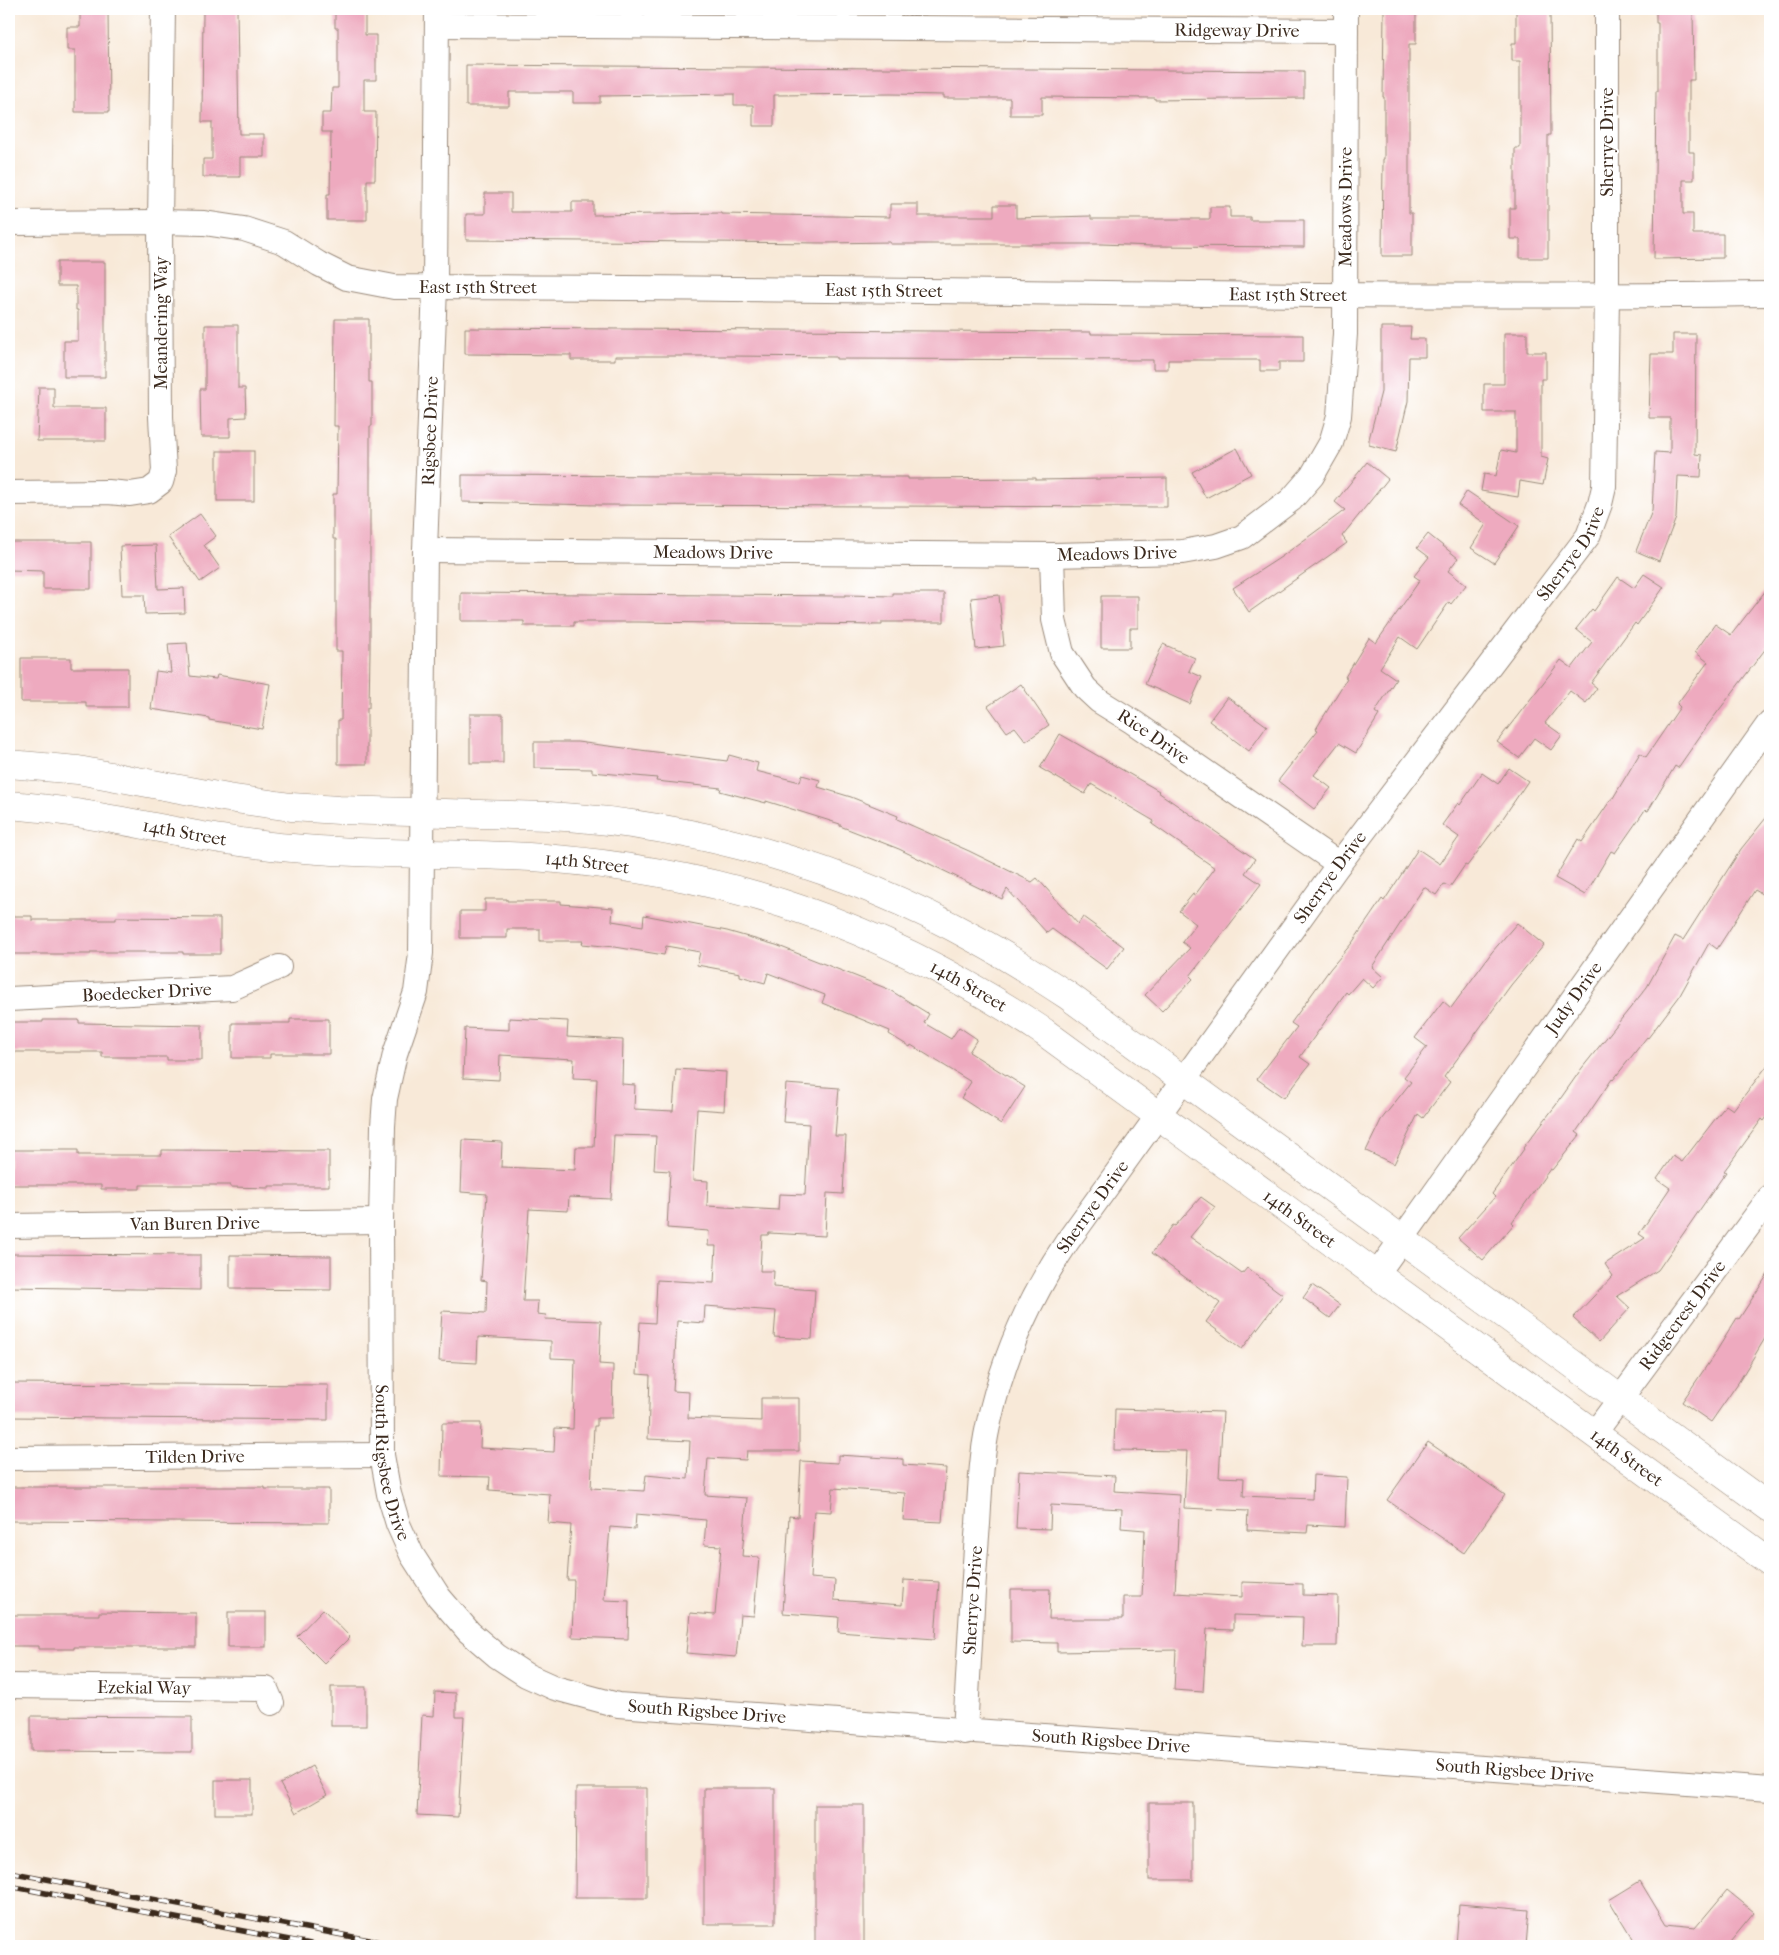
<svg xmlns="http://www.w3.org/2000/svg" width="1779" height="1955" viewBox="0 0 1779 1955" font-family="'IM FELL French Canon',serif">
<rect width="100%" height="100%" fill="#fff"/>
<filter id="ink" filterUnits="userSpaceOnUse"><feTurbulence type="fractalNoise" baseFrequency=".02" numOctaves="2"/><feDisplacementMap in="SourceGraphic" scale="10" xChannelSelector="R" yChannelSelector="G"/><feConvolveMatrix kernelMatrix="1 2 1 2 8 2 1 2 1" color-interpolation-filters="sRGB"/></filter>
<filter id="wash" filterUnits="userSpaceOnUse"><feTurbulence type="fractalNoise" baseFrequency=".0096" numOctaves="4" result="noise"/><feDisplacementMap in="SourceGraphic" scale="20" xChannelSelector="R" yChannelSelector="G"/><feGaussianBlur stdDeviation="1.12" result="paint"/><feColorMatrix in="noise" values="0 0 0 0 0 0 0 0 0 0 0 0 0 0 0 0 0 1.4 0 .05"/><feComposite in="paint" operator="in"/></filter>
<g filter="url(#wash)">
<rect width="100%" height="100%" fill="#f8e9d8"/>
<g id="blocks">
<g fill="#eeaabf" fill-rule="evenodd">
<polygon points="80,9 108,9 109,112 75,112 75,50 67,50 67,27 80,27"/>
<polygon points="203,9 237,9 239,134 264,134 264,157 240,157 240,177 203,177 203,159 212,159 212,122 202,122"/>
<polygon points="335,9 365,9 365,35 376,35 376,80 364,80 364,112 376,112 375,180 367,180 367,220 327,220 327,194 330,194 331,132 322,132 322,113 331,113 332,88 338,88 338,28 335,28"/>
<polygon points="1384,9 1416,9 1416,44 1409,44 1409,213 1412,213 1412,256 1382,256 1383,159 1384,159 1384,97 1383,97"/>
<polygon points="1516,9 1550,9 1551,135 1548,135 1548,258 1520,258 1520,239 1510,239 1510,208 1515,208 1515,148 1520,148 1520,61 1512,61 1512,43 1516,43"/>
<polygon points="1656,9 1693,9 1694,80 1689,80 1689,152 1694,152 1694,180 1683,180 1683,214 1693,214 1693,234 1723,234 1723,258 1654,259 1656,91 1658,91 1658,23 1656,23"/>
<polygon points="466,65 1304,71 1304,98 1155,100 1155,98 1042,97 1042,115 1010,115 1010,98 944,98 944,95 891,94 774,95 774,126 753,126 753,105 734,105 734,94 600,96 600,103 573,103 573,92 509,92 509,106 466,106"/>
<polygon points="485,193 511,193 511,212 572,212 572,202 593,202 593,215 721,213 721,214 890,217 890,204 918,204 918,216 994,216 994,205 1016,205 1016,218 1091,216 1091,219 1210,219 1210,207 1230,207 1230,217 1250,217 1250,220 1304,220 1304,247 1153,246 1101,244 890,244 890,242 827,243 466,240 466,214 485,214"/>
<polygon points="57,262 105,262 105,377 64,377 64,341 78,341 78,310 76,310 76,286 57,286"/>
<polygon points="335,319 369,319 369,382 372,382 372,426 370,426 370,651 369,708 367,708 367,764 338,764 338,720 341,720 342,651 336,651 336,539 333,539 333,494 337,494 338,426 334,426"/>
<polygon points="205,325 238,325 238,388 245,388 246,417 230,418 230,437 201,437 200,389 205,389"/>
<polygon points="1381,327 1411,327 1410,339 1425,339 1425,357 1409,357 1408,401 1396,452 1369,445 1369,439 1381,392"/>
<polygon points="465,328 1091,332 1091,334 1303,335 1303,362 1279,362 1279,371 1260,371 1260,360 1168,360 1168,369 1153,369 1153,360 836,359 836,357 730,356 615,356 615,360 571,360 571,355 465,354"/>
<polygon points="1504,333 1527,333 1527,352 1546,352 1546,379 1541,379 1541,457 1548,459 1543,485 1520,481 1518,497 1481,491 1484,474 1496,476 1501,450 1516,453 1516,412 1484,412 1484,384 1504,384"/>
<polygon points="1673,334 1696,334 1695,454 1702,455 1701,477 1678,476 1676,518 1659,561 1636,551 1652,511 1655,452 1670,453 1670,418 1649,418 1651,354 1673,354"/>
<polygon points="39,387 54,387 54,408 106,408 106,441 37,441"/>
<polygon points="1237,448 1251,474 1206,498 1192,472"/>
<rect x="217" y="451" width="37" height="50"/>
<polygon points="1367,462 1388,479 1342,536 1347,543 1249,612 1233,588 1281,557 1345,510 1335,502"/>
<polygon points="462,475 908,477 908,479 1036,478 1036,480 1167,478 1167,507 598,505 462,502"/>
<polygon points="1467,491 1519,526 1494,563 1471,548 1486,524 1458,505"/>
<polygon points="200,514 216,536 204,545 220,568 200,582 168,537"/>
<polygon points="1428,534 1458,558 1448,571 1466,585 1451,604 1449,602 1417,649 1400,637 1380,668 1396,679 1375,712 1379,715 1356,753 1339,743 1314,775 1331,788 1314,809 1278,781 1318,730 1316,729 1347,678 1345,677 1369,638 1376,643 1420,580 1414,576 1429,557 1417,548"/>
<polygon points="9,542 91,542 91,589 43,589 43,571 9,570"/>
<polygon points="156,545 158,589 184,588 185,613 145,614 144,595 122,595 120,546"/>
<polygon points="1644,574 1664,587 1637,625 1635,623 1591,683 1597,688 1586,703 1570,691 1545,723 1562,735 1551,750 1534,738 1519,758 1497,742 1561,660 1572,668 1592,642 1576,629 1592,609 1594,611 1618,577 1634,588"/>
<polygon points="1770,585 1770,643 1707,726 1678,768 1675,766 1648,811 1645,810 1615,853 1611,851 1585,895 1555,878 1578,839 1582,842 1612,798 1613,798 1640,753 1646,757 1680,707 1677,704 1708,662 1695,652 1715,624 1731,635"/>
<polygon points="461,593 845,596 845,595 893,596 893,593 944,593 944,622 882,622 882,625 637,622 574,622 574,626 524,626 524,621 461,621"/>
<polygon points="999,595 1004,646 976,649 971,598"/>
<polygon points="1101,596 1138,596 1138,628 1130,628 1130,648 1101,648"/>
<polygon points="187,643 190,676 216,679 217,675 270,684 262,729 209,720 209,718 151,709 156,671 171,673 168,644"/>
<polygon points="1163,644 1195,658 1189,671 1202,677 1190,704 1145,684"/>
<polygon points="21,658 71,658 71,668 128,668 128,707 86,707 86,702 21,702"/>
<polygon points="1021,684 1049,725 1026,741 1015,727 1007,732 988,706"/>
<polygon points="1227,697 1267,726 1249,751 1209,721"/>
<rect x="470" y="714" width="33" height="49"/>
<polygon points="1060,734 1159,791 1158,792 1255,859 1245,873 1261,884 1190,976 1193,979 1162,1011 1145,995 1190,948 1182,942 1196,924 1179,911 1193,894 1195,895 1215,868 1152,824 1154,821 1091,784 1085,794 1040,768"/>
<polygon points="534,742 577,742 727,761 729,755 758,763 756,771 800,782 802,775 820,780 818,787 851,797 898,816 897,819 969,851 1032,882 1037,878 1078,924 1083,917 1124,947 1107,969 1052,929 1047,933 1007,889 1002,899 899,849 840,826 840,824 766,801 766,803 720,791 721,788 656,781 657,778 592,772 592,769 534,768"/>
<polygon points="1509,768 1528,781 1503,818 1467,866 1465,865 1450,887 1444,884 1436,895 1424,887 1372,967 1383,977 1373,988 1362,978 1348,994 1346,992 1300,1057 1310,1064 1284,1098 1257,1079 1297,1027 1291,1023 1330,969 1352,943 1382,899 1384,901 1418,849 1440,864 1459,837 1442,825 1458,803 1460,805 1482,773 1498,784"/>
<polygon points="1770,813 1770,899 1755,890 1717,949 1709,943 1679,997 1648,1038 1647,1037 1613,1080 1612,1079 1576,1132 1580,1135 1552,1170 1550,1169 1512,1222 1514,1224 1483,1260 1458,1238 1495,1197 1492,1194 1524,1149 1523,1148 1556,1105 1582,1068 1647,987 1675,936 1683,940 1741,849"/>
<polygon points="485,899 507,899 507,901 561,901 561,904 613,908 612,921 643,926 644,915 727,931 776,945 888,989 929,1014 924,1023 951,1039 959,1027 977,1039 969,1052 1025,1087 1001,1124 961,1098 971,1082 911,1045 910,1047 889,1034 890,1031 822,1003 825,995 768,973 765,983 740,976 740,973 697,965 700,952 666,946 664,955 615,947 582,944 583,941 540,941 540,929 507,929 507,938 460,938 460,911 485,911"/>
<polygon points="9,916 32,916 32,920 116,920 116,917 220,918 220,954 183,954 183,952 91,952 91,954 9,954"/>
<polygon points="1517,923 1544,945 1511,985 1444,1077 1450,1082 1423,1118 1418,1114 1394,1164 1366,1151 1381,1120 1411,1082 1404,1077 1427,1047 1415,1038 1443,1001 1451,1008 1492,952"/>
<path d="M509 1018 568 1021 567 1037 623 1040 622 1084 635 1085 634 1109 673 1111 676 1069 726 1072 724 1111 697 1109 693 1180 708 1181 707 1206 778 1210 779 1194 805 1195 809 1124 783 1122 786 1084 839 1088 835 1136H846L843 1194 827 1193 825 1236 769 1233 768 1235H762L760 1271H774L773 1287 815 1290 812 1339 774 1337 776 1311 705 1306 704 1323 677 1321 673 1391 689 1392 688 1418 761 1421V1398H799V1451H747L746 1460 708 1458 705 1495 747 1498 742 1556 759 1557 754 1616 740 1615 736 1657 686 1653 690 1613 715 1615 721 1546 704 1545 706 1520 636 1514 635 1529 610 1527 604 1600 629 1601 628 1639 572 1637 574 1580H567L571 1525 548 1523 550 1494 489 1490 490 1477 441 1476 442 1423H481L480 1448 554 1452 555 1428 573 1429 575 1359 551 1358V1341L478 1337 477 1363 439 1361 442 1311 486 1313 487 1281 481 1280 487 1194 461 1192 463 1140 502 1142 501 1167 575 1170 576 1147H594L597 1079 573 1078 574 1059 500 1055 499 1080 463 1078 465 1028 509 1030ZM614 1135 656 1136 654 1170 670 1171 667 1228 709 1231 708 1246H716L714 1283 657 1280 655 1323 640 1322 637 1374 650 1375 648 1439 690 1441 688 1479 646 1475 644 1491 591 1488 594 1426H597V1418H612L613 1365 599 1364 601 1321 545 1319 546 1315 537 1314 538 1301H523L529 1209 568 1211 569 1197 611 1199Z"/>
<polygon points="290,1019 329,1019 329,1054 270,1054 270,1058 232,1058 232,1023 290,1023"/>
<polygon points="43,1020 79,1020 79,1023 202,1025 202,1060 167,1060 167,1057 102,1057 102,1052 9,1052 9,1022 43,1022"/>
<polygon points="1770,1062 1770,1113 1764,1121 1762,1119 1724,1171 1726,1172 1658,1270 1617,1296 1630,1308 1599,1342 1573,1318 1613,1276 1605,1264 1645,1238 1639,1234 1670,1188 1657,1179 1673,1156 1682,1162 1726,1105 1733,1110"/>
<polygon points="9,1150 78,1150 78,1155 162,1155 162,1150 329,1151 329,1186 269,1186 269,1188 230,1187 230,1185 140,1185 140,1189 101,1189 101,1185 9,1185"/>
<polygon points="1201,1197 1215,1207 1190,1237 1242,1274 1247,1268 1283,1295 1242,1349 1206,1322 1220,1303 1152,1253 1173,1225 1175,1226"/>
<polygon points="9,1254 200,1255 200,1290 9,1287"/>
<polygon points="230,1255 331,1256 331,1290 230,1289"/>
<polygon points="1770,1271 1770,1330 1738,1383 1711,1422 1682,1402 1714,1355 1737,1318 1739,1319"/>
<polygon points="1312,1285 1340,1305 1330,1318 1303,1298"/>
<polygon points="9,1383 328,1385 328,1420 9,1417"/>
<polygon points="1115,1409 1223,1412 1219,1477 1244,1478 1243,1496 1312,1499 1313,1475 1347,1477 1345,1527 1308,1525 1307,1533 1247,1530 1248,1511 1184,1508 1187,1451 1114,1450"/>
<polygon points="1428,1442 1505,1495 1464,1553 1387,1500"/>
<polygon points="838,1455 903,1459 903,1465 946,1468 942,1522 903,1520 905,1493 833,1488 831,1512 814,1511 810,1578 835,1580 834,1600 902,1605 904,1580 939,1582 935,1639 838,1632 839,1617 783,1613 789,1516 798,1517 801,1461 838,1463"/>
<polygon points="1019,1471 1115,1476 1114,1491 1180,1495 1175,1593 1242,1597 1242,1582 1303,1584 1303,1595 1338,1596 1337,1646 1302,1646 1303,1617 1233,1615 1233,1630 1207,1629 1203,1692 1174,1690 1176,1650 1057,1652 1057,1643 1011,1642 1011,1589 1050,1589 1049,1619 1123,1619 1123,1597 1142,1597 1145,1530 1121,1528 1122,1509 1051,1505 1050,1529 1016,1528"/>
<polygon points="9,1487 265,1487 265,1489 329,1489 329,1523 9,1521"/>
<polygon points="323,1609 350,1637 324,1663 297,1636"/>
<polygon points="99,1612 196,1613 196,1647 74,1647 74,1649 39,1649 39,1646 9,1646 9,1615 99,1615"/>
<rect x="228" y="1612" width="38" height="35"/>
<rect x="331" y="1687" width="35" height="39"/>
<polygon points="435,1692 456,1693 456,1717 464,1717 458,1817 417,1815 422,1715 434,1716"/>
<polygon points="31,1716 192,1717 192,1752 31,1751"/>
<polygon points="312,1766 327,1795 296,1813 280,1784"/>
<rect x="215" y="1780" width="37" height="34"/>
<polygon points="576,1788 647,1788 647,1898 575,1898"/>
<rect x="704" y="1788" width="71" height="136"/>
<rect x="1149" y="1803" width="44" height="77"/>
<rect x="815" y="1805" width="49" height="141"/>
<polygon points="1640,1881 1666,1924 1696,1927 1727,1890 1754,1912 1726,1946 1637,1946 1609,1900"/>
<polygon points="1459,1904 1529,1910 1526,1946 1456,1946"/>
</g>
</g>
</g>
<g filter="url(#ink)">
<use href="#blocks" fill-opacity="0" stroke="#9a8a7b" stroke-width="1"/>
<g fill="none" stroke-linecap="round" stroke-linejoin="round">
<defs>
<g id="minor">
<path id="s1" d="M437 9 435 287 425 550 421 953 416 992 395 1054 385 1099 383 1126 381 1221 382 1455 389 1494 398 1524 412 1555 439 1597 469 1632 497 1656 526 1675 555 1688 618 1705 1770 1789"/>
<path id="s2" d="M437 25 1346 31"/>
<path id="s3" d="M9 223 160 222 204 223 244 229 284 242 319 264 347 278 394 287C852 287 1311 300 1770 294"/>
<polyline points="9,493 108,492 130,494 149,491 161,482 164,471 161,417 160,222 163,9"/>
<path id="s4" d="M425 550 1052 555 1182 552 1216 546 1242 537 1291 500 1312 476 1331 443 1339 416 1345 334 1346 9"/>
<path id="s5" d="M1052 555 1054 620 1062 653 1085 688 1099 701 1133 722 1339 864"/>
<path id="s6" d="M9 999 232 988 279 967"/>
<path id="s7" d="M9 1226 381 1221"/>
<path id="s8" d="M1377 1274 1770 722"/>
<path id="s9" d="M1594 1434 1770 1197"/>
<path id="s10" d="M9 1458 382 1455"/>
<path id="s11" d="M9 1686 266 1689 272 1703"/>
<path id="s12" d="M965 1732C969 1663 972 1593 978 1524 980 1491 981 1458 988 1426 1002 1360 1030 1297 1067 1242L1339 864 1588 536 1600 504 1604 487 1607 296V9"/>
</g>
<g id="major">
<path d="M9 764 78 770 228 798 291 807 339 810 549 816C698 824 846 867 977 940 1008 957 1038 976 1067 995L1770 1508"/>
<path id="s13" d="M9 805C104 812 196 840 292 848 376 856 461 852 545 858 733 873 887 927 1044 1032L1770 1562"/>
</g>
</defs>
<use href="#minor" stroke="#9a8a7b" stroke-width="26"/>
<use href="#major" stroke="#9a8a7b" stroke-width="29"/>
<use href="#minor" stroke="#fff" stroke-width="24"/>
<use href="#major" stroke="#fff" stroke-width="28"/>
<defs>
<g id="rail">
<polyline points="9,1872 401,1946"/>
<polyline points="9,1886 321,1946"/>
</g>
</defs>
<use href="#rail" stroke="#3b2a1e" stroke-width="5.5"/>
<use href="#rail" stroke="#fff" stroke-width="4" stroke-dasharray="11" stroke-linecap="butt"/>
</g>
</g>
<g text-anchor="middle" stroke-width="4" stroke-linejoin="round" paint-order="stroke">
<g font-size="18" fill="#3b2a1e" stroke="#fff">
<text dy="6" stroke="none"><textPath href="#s2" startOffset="800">Ridgeway Drive</textPath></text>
<text transform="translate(1607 142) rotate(-90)" y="6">Sherrye Drive</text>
<text dy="6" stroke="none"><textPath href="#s4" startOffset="1188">Meadows Drive</textPath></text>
<text dy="6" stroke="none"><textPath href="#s3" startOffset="482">East 15th Street</textPath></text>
<text dy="6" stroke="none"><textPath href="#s3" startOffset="888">East 15th Street</textPath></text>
<text dy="6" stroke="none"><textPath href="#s3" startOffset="1292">East 15th Street</textPath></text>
<text transform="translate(161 323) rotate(-90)" y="6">Meandering Way</text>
<text transform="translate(430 431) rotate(-88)" y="6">Rigsbee Drive</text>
<text dy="6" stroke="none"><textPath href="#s12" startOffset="1362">Sherrye Drive</textPath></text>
<text dy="6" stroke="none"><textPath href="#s4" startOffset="288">Meadows Drive</textPath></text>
<text dy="6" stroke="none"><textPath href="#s4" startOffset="692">Meadows Drive</textPath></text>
<text dy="6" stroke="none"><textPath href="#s5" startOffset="225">Rice Drive</textPath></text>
<text dy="6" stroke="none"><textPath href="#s13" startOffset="178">14th Street</textPath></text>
<text dy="6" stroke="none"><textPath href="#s13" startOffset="582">14th Street</textPath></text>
<text dy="6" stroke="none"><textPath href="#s12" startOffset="958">Sherrye Drive</textPath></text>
<text dy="6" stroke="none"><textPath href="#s13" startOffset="986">14th Street</textPath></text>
<text dy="6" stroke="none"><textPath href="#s6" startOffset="138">Boedecker Drive</textPath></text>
<text dy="6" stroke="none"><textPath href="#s8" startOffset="339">Judy Drive</textPath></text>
<text dy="6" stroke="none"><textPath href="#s12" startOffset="552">Sherrye Drive</textPath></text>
<text dy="6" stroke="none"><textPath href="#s13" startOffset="1391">14th Street</textPath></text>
<text dy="6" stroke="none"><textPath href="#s7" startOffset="186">Van Buren Drive</textPath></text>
<text dy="6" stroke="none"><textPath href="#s9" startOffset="148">Ridgecrest Drive</textPath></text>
<text dy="6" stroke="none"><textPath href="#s10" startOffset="186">Tilden Drive</textPath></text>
<text dy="6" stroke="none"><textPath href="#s13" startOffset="1796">14th Street</textPath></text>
<text dy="6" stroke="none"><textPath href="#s1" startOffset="1460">South Rigsbee Drive</textPath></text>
<text dy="6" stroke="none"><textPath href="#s12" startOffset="132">Sherrye Drive</textPath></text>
<text dy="6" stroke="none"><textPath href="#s11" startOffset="135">Ezekial Way</textPath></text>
<text dy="6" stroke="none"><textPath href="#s1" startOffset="1910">South Rigsbee Drive</textPath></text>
<text dy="6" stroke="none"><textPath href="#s1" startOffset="2315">South Rigsbee Drive</textPath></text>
<text dy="6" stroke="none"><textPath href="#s1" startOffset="2720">South Rigsbee Drive</textPath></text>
</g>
</g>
<rect width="1779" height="1955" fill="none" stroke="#fff" stroke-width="30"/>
</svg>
